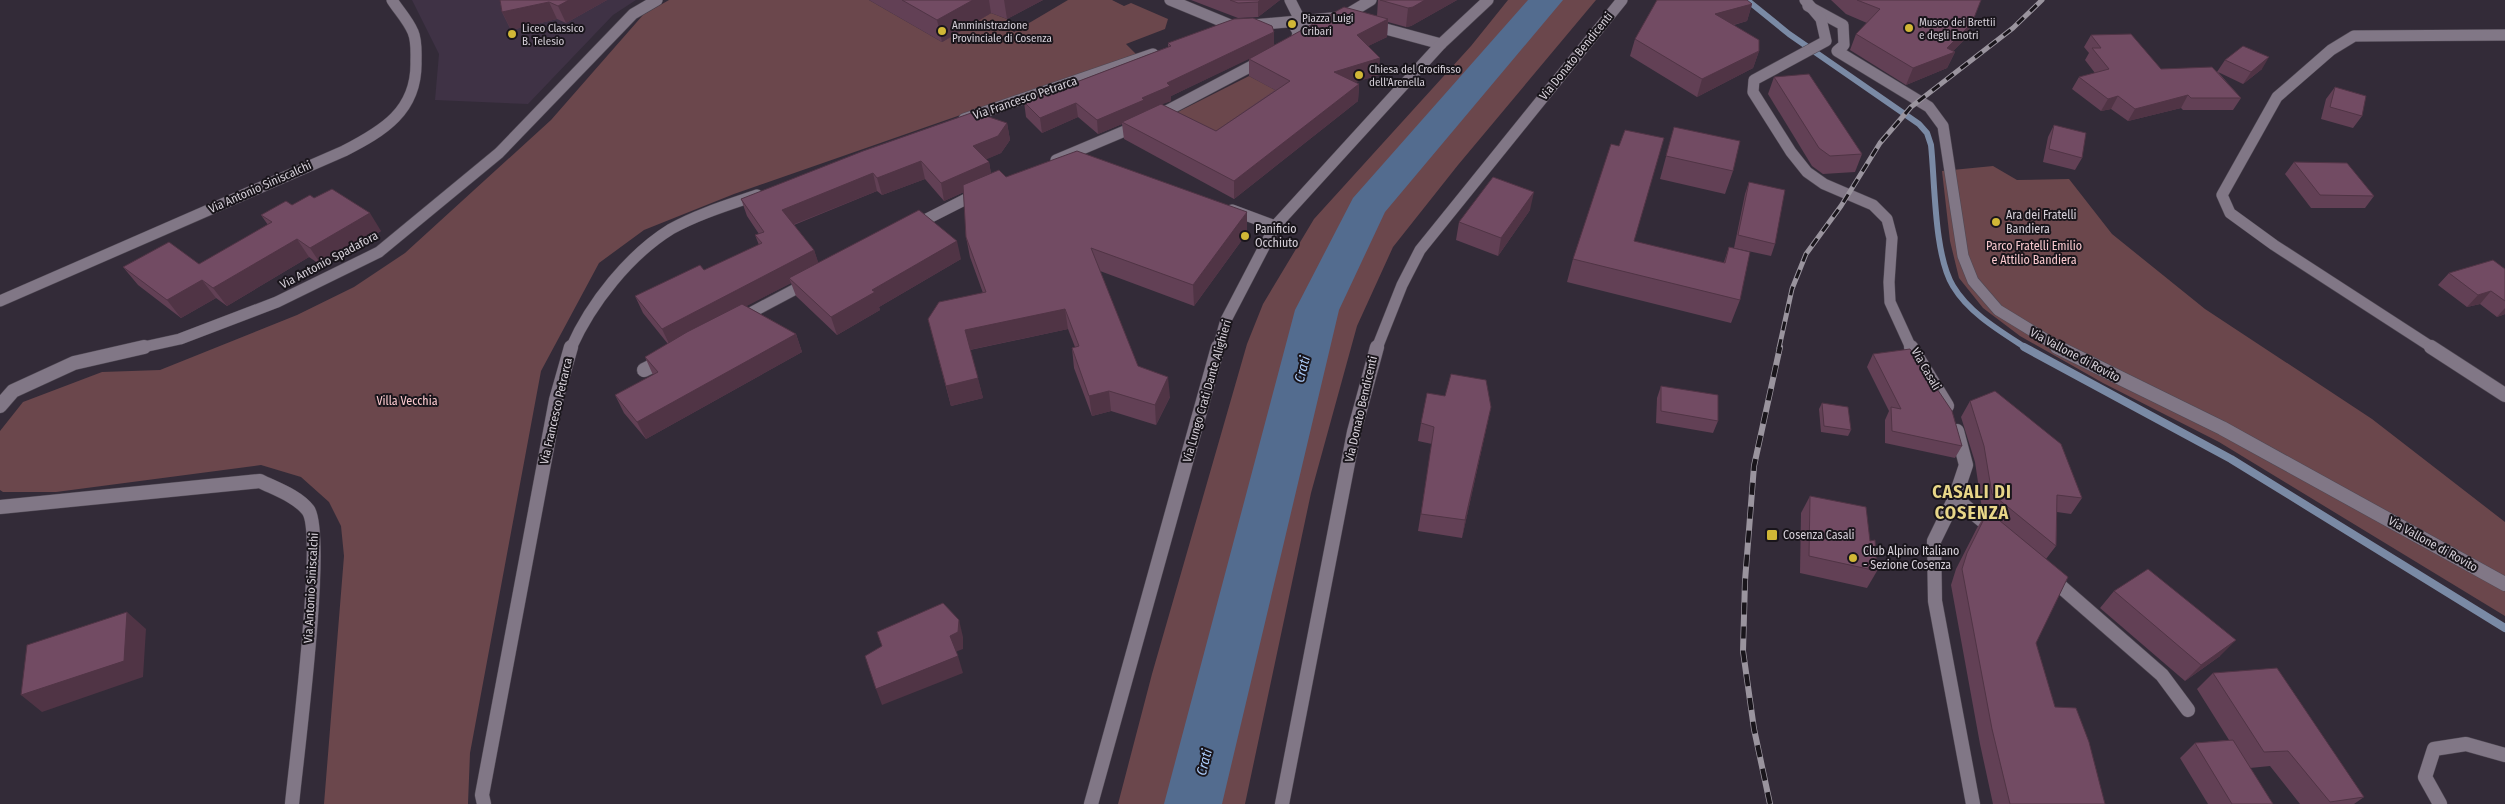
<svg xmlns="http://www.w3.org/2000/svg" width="2505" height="804" viewBox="0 0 2505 804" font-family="'Fira Sans Condensed',sans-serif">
<rect width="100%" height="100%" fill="#332b38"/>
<polygon fill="#3f3245" points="412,0 636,0 613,15 528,104 435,100 439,54"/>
<g fill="#6b474c">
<polygon points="669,0 869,0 942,42 991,13 1007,19 1009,28 1014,32 1068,0 1112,0 1124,6 1131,3 1168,19 1165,29 1126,44 1136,54 734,194 644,230 599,263 541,371 470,753 468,804 324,804 344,556 341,526 329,502 301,477 261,465 56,492 3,492 0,490 0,431 23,402 102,372 160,370 297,315 354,287 405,253 551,120 643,15"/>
<polygon points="1508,0 1596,0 1458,165 1393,247 1357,326 1311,493 1245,804 1118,804 1152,674 1247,344 1263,304 1314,219 1471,46"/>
<polygon points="1249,76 1303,105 1231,138 1160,121"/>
<polygon points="1993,166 2017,180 2069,179 2112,234 2205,309 2372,419 2505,522 2505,616 2219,442 2103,383 2020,336 1983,308 1959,278 1950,241 1942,171"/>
</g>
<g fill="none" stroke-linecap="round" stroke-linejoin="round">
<path stroke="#7a8aa5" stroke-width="6" d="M1747 0 1789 34 1919 124 1927 133 1931 145C1935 182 1934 255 1953 286 1969 313 2000 331 2026 348"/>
<polyline stroke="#7a8aa5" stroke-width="8" points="2024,347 2231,459 2505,628"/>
<polygon fill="#536c8f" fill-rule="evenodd" points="1528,0 1563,0 1385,212 1339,310 1222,804 1164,804 1295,310 1353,198"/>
<defs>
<g id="lane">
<polyline points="1955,498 1994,530"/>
<polyline points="2051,578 2162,675 2188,710"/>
</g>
<g id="street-far1">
<polyline points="1170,0 1233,26"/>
<polyline points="1290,0 1301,22"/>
<polyline points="1808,6 1843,25 1844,45 1837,51 1929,107 1943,126 1963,256 1973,281 1998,310 2060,348"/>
<polyline points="1371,25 1441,44"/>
<polyline points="1291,45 1296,43 1298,32 1292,22"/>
<polyline points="1157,116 1263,60"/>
<polyline points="1056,160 1139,125"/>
<polyline points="1232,210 1275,226"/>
<polyline points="913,226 980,192"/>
<polyline points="741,318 807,283"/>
<polyline points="139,348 180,339 277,302 379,252 499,153 633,14 657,0"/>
<polyline points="1218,348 1226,320 1275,226 1441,44 1488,0"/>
</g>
<g id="street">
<polyline points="2057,347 2222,428 2505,584"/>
<polyline points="644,370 664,360"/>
<polyline points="0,406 13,391 74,363 144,347"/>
<polyline points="1091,804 1218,347"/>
</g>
<g id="secondary-far1">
<polyline points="1805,0 1821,19 1826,41 1754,80 1753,92 1791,152 1807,172 1824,184 1873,205 1887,219 1892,238 1889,282 1890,302 1911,348"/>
<polyline points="1253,25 1343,17 1371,0"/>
<polyline points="964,119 1153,54"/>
<path d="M0 301 344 151C383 131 417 111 416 62 416 53 417 41 413 32 408 20 399 11 392 0"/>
<path d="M571 348C591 303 629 255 671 229 698 214 728 205 757 195"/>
<polyline points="1377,348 1402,285 1420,250 1622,0"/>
<polyline points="2433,348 2274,245 2230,213 2222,195 2277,97 2331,50 2354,36 2505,35"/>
</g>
<g id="secondary">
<polyline points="1911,347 1947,406"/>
<polyline points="2431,347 2505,395"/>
<polyline points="1957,431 1966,465 1955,498 1934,541 1935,601 1973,804"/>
<path d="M0 507 260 481C276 489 297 496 308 510 326 534 296 762 292 804"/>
<polyline points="484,804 482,795 556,400 571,347"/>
<polyline points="1282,804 1354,432 1377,347"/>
<polyline points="2440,804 2425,777 2434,749 2466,744 2505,755"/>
</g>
</defs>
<use href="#lane" stroke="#4f4853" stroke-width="15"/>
<use href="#street-far1" stroke="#4f4853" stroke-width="12"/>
<use href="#street" stroke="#4f4853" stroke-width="15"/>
<use href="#secondary-far1" stroke="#4f4853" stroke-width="12"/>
<use href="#secondary" stroke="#4f4853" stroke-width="15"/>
<use href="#lane" stroke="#817786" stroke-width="14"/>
<use href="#street-far1" stroke="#817786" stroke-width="11"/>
<use href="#street" stroke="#817786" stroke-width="14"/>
<use href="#secondary-far1" stroke="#817786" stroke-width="11"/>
<use href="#secondary" stroke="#817786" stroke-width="14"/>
<defs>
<polyline id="rail-far1" points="1779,348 1792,289 1806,254 1841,206 1880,143 1911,107 2013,28 2042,0"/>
<polyline id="rail" points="1770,804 1754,729 1743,651 1745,581 1754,466 1780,347"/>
</defs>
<use href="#rail-far1" stroke="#9a949e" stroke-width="5"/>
<use href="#rail" stroke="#9a949e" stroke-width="6"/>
<use href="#rail-far1" stroke="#19151b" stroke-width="3" stroke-dasharray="9" stroke-linecap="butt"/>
<use href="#rail" stroke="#19151b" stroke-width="4.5" stroke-dasharray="12" stroke-linecap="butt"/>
</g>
<g fill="#624055" fill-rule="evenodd">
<polygon points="500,0 607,0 566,23 557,19 511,30 502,12"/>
<polygon points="869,0 1043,0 1007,19 991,13 942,42"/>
<polygon points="1191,0 1280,0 1258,17 1238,18"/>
<path d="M1378 0H1457L1411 26 1406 27 1388 22 1387 37 1368 46 1379 75 1355 82 1359 84 1358 101 1234 199 1124 139 1122 124 1098 134 1078 117 1042 133 1026 117 1024 102 1168 47V43L1274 32V45L1377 16ZM1250 58 1249 59V76L1275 90 1216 131 1161 104 1171 101V96Z"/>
<polygon points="1831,0 1981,0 1965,39 1953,51 1955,52 1947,68 1906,85 1850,50 1856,34 1867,23 1846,14"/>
<polygon points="1752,4 1747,21 1734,25 1759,51 1753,68 1697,97 1630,56 1635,39"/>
<polygon points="2091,35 2161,69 2217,72 2225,60 2262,69 2243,84 2218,72 2241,98 2233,110 2183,110 2181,108 2128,121 2111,109 2101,111 2072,89 2079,77 2095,73 2085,60 2089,53 2084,47"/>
<polygon points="1774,77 1862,154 1855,172 1823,174 1812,166 1768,94"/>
<polygon points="2335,87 2362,116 2353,128 2321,119 2326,99"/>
<polygon points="1007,123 1010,140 1001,153 986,159 989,162 991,174 1247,233 1194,306 1100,271 1138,366 1170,397 1156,425 1111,411 1092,416 1074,368 1072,348 1075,347 1068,329 970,350 983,398 951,406 928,319 983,293 970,257 966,237 964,192 944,201 925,179 882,195 877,191 794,225 814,250 818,263 961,259 879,307 880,310 837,335 796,296 791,283 746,306 796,334 802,352 646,439 624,413 615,395 653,375 645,357 668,344 643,313 635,296 704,270 759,245 755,235 759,234 747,216 741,199"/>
<polygon points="2054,125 2082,158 2075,170 2043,162 2048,137"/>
<polygon points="1674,127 1733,171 1725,194 1660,179"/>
<polygon points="2294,162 2374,196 2365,208 2311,208 2285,174"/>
<polygon points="1749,182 1775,244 1771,256 1734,248 1745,194"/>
<polygon points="314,198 381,231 322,266 309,257 227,306 216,298 181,318 138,285 123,267 199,264 268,225 261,215"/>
<polygon points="1530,210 1498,256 1456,240 1459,222"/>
<polygon points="1729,247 1740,300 1731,323 1567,282 1573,259 1724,262"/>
<polygon points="2505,269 2505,314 2497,317 2480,304 2467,307 2438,285 2449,273"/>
<polygon points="1873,354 1962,446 1955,458 1885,443 1885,420 1889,411 1867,367"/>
<polygon points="1661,386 1718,421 1713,433 1656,423 1657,398"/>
<polygon points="1445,396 1491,407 1462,538 1418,531 1432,444 1418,441 1421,423"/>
<polygon points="1970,401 2082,498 2071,514 2057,512 2056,546 2046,559 2036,643 2055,707 2105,804 1993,804 1980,744 1951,585 1956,569 1977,528 1986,513 1982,509 1975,462 1961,417"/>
<polygon points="1822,403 1851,430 1848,436 1821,432 1819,409"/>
<polygon points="1810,496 1877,571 1867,588 1800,573 1801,513"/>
<polygon points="2114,591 2220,656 2185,681 2100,608"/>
<polygon points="2213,673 2364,797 2354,804 2300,804 2270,766 2250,768 2273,804 2208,804 2180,758 2195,743 2229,740 2197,689"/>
</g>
<g fill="#503445">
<polygon points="569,0 607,0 566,23 558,6"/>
<polygon points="973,0 989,0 991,13 942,42 937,20"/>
<polygon points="1004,0 1043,0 1007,19"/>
<polygon points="1260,0 1280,0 1258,17 1258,2"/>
<polygon points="1425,0 1457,0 1411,26 1406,27 1408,8"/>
<polygon points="549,2 557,19 511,30 502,12"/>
<polygon points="1752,4 1747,21 1710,31 1715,14"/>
<polygon points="1388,19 1387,37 1356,52 1357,35"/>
<polygon points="1972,23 1965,39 1950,54 1955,52 1947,68 1906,85 1913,68 1947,48"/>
<polygon points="1274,32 1274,47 1171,96 1171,101 1145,111 1145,114 1122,122 1122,124 1098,134 1097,120 1142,98 1167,83"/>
<polygon points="1759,51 1753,68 1697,97 1702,79"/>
<polygon points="2269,57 2262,69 2243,84 2251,72"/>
<polygon points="1380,58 1379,75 1333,89 1334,72"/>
<polygon points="1359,84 1358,101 1234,199 1234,181"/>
<polygon points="2188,95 2181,108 2128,121 2135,109"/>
<polygon points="2118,96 2111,109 2101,111 2108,99"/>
<polygon points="1076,103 1078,117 1042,133 1040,118"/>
<polygon points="1007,123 1010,140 1001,153 976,164 973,146"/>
<polygon points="921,161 925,179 882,195 877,178"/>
<polygon points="989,162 992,179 944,201 941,183"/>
<polygon points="873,173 877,191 787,227 782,210"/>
<polygon points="1534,192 1530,210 1498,256 1501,238"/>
<polygon points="1247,212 1247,233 1194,306 1193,285"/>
<polygon points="370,213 381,231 322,266 310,248"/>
<polygon points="297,239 309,257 227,306 213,288"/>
<polygon points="957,241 961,259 879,307 880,310 837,335 831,317 872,290"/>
<polygon points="814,250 820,267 789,278 791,283 670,346 662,329"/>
<polygon points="202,280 216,298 181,318 167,300"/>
<polygon points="2491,291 2480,304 2467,307 2478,295"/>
<polygon points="2505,308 2505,314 2497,317"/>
<polygon points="1065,309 1068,329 969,350 965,330"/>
<polygon points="796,334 802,352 646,439 637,422"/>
<polygon points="1168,377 1170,397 1156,425 1155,405"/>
<polygon points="978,378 983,398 951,406 946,386"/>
<polygon points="1109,391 1111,411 1092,416 1089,396"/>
<polygon points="1491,407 1487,425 1462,538 1465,520"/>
<polygon points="127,612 146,629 143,677 42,712 21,695"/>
<polygon points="959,620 963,637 963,649 955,652 950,636"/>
<polygon points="2236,640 2220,656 2185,681 2201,665"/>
<polygon points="958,656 963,673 882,705 876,689"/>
</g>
<g fill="#724b63" stroke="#503445">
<polygon points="500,0 569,0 558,6 549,2 502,12"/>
<polygon points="902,0 973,0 937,20"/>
<polygon points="1230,0 1260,0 1258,2 1238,3"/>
<polygon points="1380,0 1425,0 1413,7 1408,8"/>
<polygon points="1657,0 1747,0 1752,4 1715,14 1759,40 1759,51 1702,79 1635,39"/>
<polygon points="1857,0 1981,0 1972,23 1947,48 1955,52 1913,68 1856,34 1880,9"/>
<polygon points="1344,7 1388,19 1357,35 1380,58 1334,72 1359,84 1234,181 1122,122 1161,104 1216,131 1290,81 1249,59"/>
<polygon points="1253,18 1272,26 1274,32 1167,83 1170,86 1142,98 1144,100 1097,120 1076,103 1040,118 1024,102 1171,46 1168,43 1234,19"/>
<polygon points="2131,34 2161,69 2212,67 2241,98 2191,98 2188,95 2135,109 2118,96 2108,99 2079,77 2109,69 2092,48 2101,48 2091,35"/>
<polygon points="2243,46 2269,57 2251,72 2225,60"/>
<polygon points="1809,74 1862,154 1830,156 1819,148 1774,77"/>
<polygon points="2335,87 2366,96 2362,116 2330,107"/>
<polygon points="974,112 1007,123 998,136 973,146 989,162 941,183 921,161 877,178 873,173 782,210 814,250 662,329 635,296 700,265 704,270 762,243 755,235 764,232 741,199 863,151"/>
<polygon points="2054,125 2086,133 2082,158 2049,149"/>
<polygon points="1674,127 1740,141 1733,171 1666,156"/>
<polygon points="1625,130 1664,138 1634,241 1725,263 1729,247 1750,252 1740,300 1573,259 1611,144 1619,146"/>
<polygon points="1077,151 1247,212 1193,285 1091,248 1138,366 1168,377 1155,405 1109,391 1089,396 1072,348 1079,346 1065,309 965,330 978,378 946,386 928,319 939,302 986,292 966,237 963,185 999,170 1006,177"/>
<polygon points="2294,162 2347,163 2374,196 2320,195"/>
<polygon points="1493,177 1534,192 1501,238 1459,222"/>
<polygon points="1749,182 1785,190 1775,244 1738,235"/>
<polygon points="332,189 370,213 310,248 297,239 213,288 202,280 167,300 123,267 169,242 199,264 272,222 261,215 286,201 292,205 310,195 314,198"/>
<polygon points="919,210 957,241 872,290 875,292 831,317 789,278"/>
<polygon points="2493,260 2505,269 2505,301 2491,291 2478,295 2449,273"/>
<polygon points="742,304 796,334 637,422 615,395 658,372 645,357 687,332"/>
<polygon points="1910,349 1952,411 1962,446 1892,431 1891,407 1901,409 1873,354"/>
<polygon points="1451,374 1486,380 1491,407 1465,520 1421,514 1434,427 1421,423 1427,393 1445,396"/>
<polygon points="1661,386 1718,395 1718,421 1661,411"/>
<polygon points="1995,391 2061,444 2082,498 2057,495 2056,546 1992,494 1984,446 1970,401"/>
<polygon points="1822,403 1848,407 1851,430 1824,426"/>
<polygon points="1810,496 1866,507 1870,541 1875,540 1877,571 1809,556"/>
<polygon points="1988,511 2068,577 2036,643 2055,707 2076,708 2089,742 2105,804 2010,804 1992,729 1962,569 1967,553"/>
<polygon points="2148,569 2236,640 2201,665 2114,591"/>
<polygon points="943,603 959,620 958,632 950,636 958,656 876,689 865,656 882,646 877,632"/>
<polygon points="127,612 124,661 21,695 27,645"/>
<polygon points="2277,668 2364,797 2330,802 2288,751 2264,752 2213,673"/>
<polygon points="2233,740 2273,804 2232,804 2195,743"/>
</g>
<g fill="#d1b736" stroke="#19151b" stroke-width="2">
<circle cx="1292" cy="24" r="5"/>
<circle cx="1909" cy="28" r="5"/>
<circle cx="942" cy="31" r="5"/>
<circle cx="512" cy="34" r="5"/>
<circle cx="1359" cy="75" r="5"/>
<circle cx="1996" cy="222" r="5"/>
<circle cx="1245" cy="236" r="5"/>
<rect x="1766" y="529" width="12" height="12" rx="2.5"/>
<circle cx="1853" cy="558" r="5"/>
</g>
<g text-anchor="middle" stroke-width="4" stroke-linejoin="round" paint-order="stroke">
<g font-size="11" fill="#d6d0d9" stroke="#19151b" text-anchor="start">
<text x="1302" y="22">Piazza Luigi<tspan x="1302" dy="13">Cribari</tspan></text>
<text x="1919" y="26">Museo dei Brettii<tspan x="1919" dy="13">e degli Enotri</tspan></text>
<text x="952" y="29">Amministrazione<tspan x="952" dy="13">Provinciale di Cosenza</tspan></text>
<text x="522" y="32">Liceo Classico<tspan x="522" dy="13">B. Telesio</tspan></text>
<text x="1369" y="73">Chiesa del Crocifisso<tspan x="1369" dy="13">dell'Arenella</tspan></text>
</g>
<g font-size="12" fill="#d6d0d9" stroke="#19151b">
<text transform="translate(1576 56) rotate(-51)" y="4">Via Donato Bendicenti</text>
<text transform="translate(1025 98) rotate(-19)" y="4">Via Francesco Petrarca</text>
<text transform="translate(260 187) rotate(-24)" y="4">Via Antonio Siniscalchi</text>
<text transform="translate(329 260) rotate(-28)" y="4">Via Antonio Spadafora</text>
<text transform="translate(2075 355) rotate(28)" y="4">Via Vallone di Rovito</text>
<text transform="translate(1926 369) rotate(60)" y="4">Via Casali</text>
<text transform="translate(1207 391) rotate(-74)" y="4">Via Lungo Crati Dante Alighieri</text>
<text transform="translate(1361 409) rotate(-77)" y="4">Via Donato Bendicenti</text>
<text transform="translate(556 411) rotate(-77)" y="4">Via Francesco Petrarca</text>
<text transform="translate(2433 544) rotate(29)" y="4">Via Vallone di Rovito</text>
<text transform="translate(311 588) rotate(-87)" y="4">Via Antonio Siniscalchi</text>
</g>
<g font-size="12" fill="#d6d0d9" stroke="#19151b" text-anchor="start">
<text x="2006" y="219">Ara dei Fratelli<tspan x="2006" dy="14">Bandiera</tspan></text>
<text x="1255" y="233">Panificio<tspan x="1255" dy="14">Occhiuto</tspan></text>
<text x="1783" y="539">Cosenza Casali</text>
<text x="1863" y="555">Club Alpino Italiano<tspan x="1863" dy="14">- Sezione Cosenza</tspan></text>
</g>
<g font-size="12" fill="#fac9ce" stroke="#19151b">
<text x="2034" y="250">Parco Fratelli Emilio<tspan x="2034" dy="14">e Attilio Bandiera</tspan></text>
<text x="407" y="405">Villa Vecchia</text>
</g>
<g font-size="14" font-style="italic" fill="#adcefc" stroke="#19151b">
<text transform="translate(1302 369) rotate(-76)" y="5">Crati</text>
<text transform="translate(1204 762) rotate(-76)" y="5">Crati</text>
</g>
<g font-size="18" font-weight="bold" letter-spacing="1" fill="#e8d688" stroke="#19151b">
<text x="1972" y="498">CASALI DI<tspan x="1972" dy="21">COSENZA</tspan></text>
</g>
</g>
</svg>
